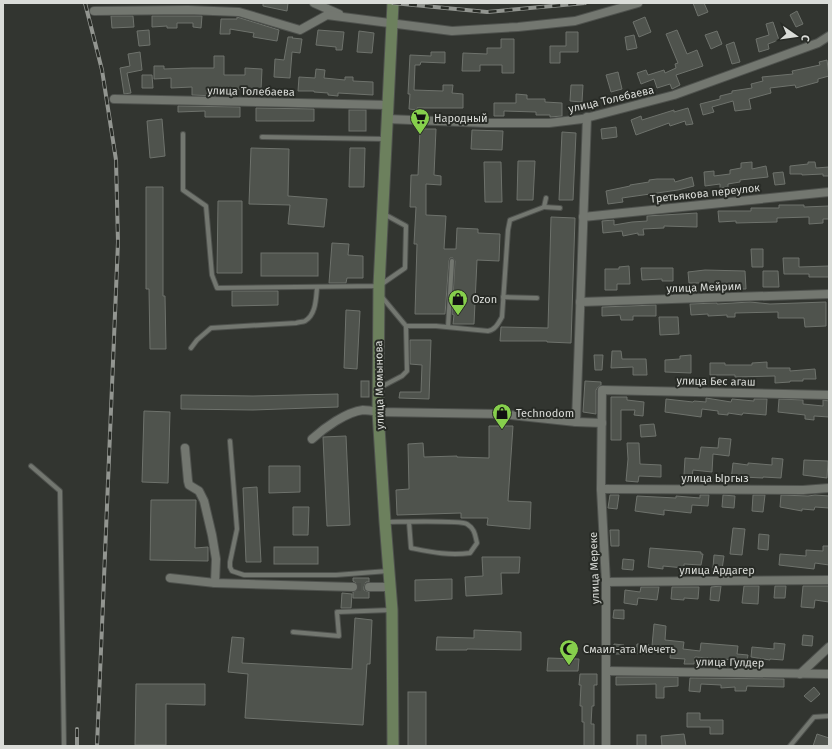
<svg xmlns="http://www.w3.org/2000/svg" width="832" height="749" viewBox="0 0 832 749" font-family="'Fira Sans',sans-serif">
<rect width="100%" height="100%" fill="#323530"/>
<g fill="#4f534d" stroke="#6e726c">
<polygon points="263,3 288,3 287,11 263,6"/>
<polygon points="693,3 704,3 708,12 698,16"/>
<polygon points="797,11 803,24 796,27 790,15"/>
<polygon points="111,16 133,16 134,27 112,28"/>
<polygon points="152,16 202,16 201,28 193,27 193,23 177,23 177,28 167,28 167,26 152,27"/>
<polygon points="237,17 279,30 277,41 253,37 254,33 230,29 230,34 220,34 221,19 237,19"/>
<polygon points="645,17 651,32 639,37 633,22"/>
<polygon points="773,22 779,40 768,44 769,49 759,52 756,39 769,35 766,24"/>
<polygon points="149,30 150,45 139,46 137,31"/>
<polygon points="318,30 344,32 342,50 336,50 336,47 316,45"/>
<polygon points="677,30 687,54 697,50 703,66 676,75 680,85 672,89 670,84 657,88 654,79 641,84 637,73 646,70 648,75 664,70 665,73 676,68 675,64 678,63 666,34"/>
<polygon points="359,31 374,33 372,53 357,52"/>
<polygon points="717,31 722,44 711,49 705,35"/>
<polygon points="566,32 578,32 578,52 560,52 560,63 550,63 550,46 566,46"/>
<polygon points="634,35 637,48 627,50 625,37"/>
<polygon points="288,37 293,37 292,38 302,39 300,53 292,52 290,78 274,77 275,59 284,60"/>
<polygon points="501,39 514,39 514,73 502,73 502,65 480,65 480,71 462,71 463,53 487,54 487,48 501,48"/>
<polygon points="734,42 740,62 732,64 726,45"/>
<polygon points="140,52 142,70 127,73 131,93 124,94 120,68 130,66 128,54"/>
<polygon points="431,52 445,52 445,63 421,62 420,65 415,65 414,90 443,91 443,85 453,85 452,93 463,94 463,108 417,108 417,110 409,109 410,94 408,94 410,55 431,56"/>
<polygon points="214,56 224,56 224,75 245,75 245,68 262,69 261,90 237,89 237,90 216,91 216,96 192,95 192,87 171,88 171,78 154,79 154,66 164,66 164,69 192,68 214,68"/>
<polygon points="827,60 829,76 818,79 818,82 796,88 795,85 770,88 771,93 749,99 751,109 735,111 733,101 712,107 714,112 703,115 700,104 720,99 720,96 732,93 732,91 752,88 751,84 763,81 762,77 793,74 792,71 820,65 819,62"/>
<polygon points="316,69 325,70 324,78 345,80 345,77 353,77 353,81 373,82 373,95 338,93 338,96 328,95 328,93 314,92 314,91 298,91 299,77 315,78"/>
<polygon points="618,72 622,89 611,92 606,75"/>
<polygon points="142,75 152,75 153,88 142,88"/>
<polygon points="571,85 583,85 582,102 570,101"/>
<polygon points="516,94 527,95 527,99 545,99 545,102 562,103 562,116 550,117 550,115 536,115 536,112 504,111 504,116 494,116 494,103 516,103"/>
<polygon points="178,106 240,107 240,117 205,117 205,111 178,112"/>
<polygon points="256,108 314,109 314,121 256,121"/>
<polygon points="688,108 693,124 686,125 685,121 670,126 669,123 636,135 631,120 641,116 642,120 674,110 674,112"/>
<rect x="349" y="110" width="17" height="21"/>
<polygon points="162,119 165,156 150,158 147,121"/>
<polygon points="616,127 617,137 602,139 601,129"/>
<polygon points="420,129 436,129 434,175 441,176 441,185 426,184 426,215 446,216 444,249 456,249 457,228 478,229 478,233 500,234 499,261 477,260 474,324 453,324 454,315 452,314 455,261 453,258 450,258 449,261 445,314 415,314 417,244 414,244 416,207 410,207 411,175 418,175"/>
<polygon points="472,130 503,131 502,150 471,149"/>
<polygon points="562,132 576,133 573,200 559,200"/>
<polygon points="251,148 289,149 288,196 327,199 324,227 288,224 290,205 249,204"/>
<polygon points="350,148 365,148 364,187 349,187"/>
<polygon points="518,161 535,161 533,200 517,200"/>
<polygon points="484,162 501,162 502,202 485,202"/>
<polygon points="752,162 752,169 766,166 768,177 740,180 740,182 728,184 728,187 720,188 720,184 705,186 704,172 714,171 714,176 730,174 730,170 741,168 741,163"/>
<polygon points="808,162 815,162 816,168 829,167 829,176 823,176 823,174 802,175 802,174 790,174 790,166 808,164"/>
<polygon points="783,172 785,184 775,185 773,173"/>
<polygon points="692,177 694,186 678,190 622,198 623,202 608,204 606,191 630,186 630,185 649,182 649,180 657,179 674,179 675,182"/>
<polygon points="146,187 163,187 163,296 165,296 166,349 150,349 149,289 146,289"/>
<polygon points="218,201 242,201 242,273 217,273"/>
<polygon points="779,205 804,205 804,207 829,206 829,219 823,219 823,223 809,224 809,217 777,218 777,222 736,223 736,221 719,222 718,211 751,211 751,208 779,208"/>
<polygon points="697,213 697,227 664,226 664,228 643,229 644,235 638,235 638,233 623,236 622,231 603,233 602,221 614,220 614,225 632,222 647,221 647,216"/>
<polygon points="551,217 575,218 571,343 547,342 547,341 500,341 501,327 548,328"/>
<polygon points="332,243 349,244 348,255 363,256 363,278 347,278 346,283 329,283"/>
<polygon points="751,249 763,249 763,267 752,267"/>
<rect x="261" y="253" width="57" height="23"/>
<polygon points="783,258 799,258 799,267 829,266 829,277 809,277 809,274 784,274"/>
<polygon points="629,266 630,284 617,284 617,290 605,290 605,269 619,269 619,267"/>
<polygon points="641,268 673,268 673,281 662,281 662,279 642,280"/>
<polygon points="705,270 745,271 746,289 734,289 734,284 705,285 705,283 689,283 688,272"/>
<polygon points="763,271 778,271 779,287 763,287"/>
<polygon points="232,291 278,291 278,305 232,306"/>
<polygon points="750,302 770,304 826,302 826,326 805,327 804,318 778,318 778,312 735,313 735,317 727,317 727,315 708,316 708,314 691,315 690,304 717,303 717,304"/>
<polygon points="656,305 656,316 633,316 633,320 621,320 620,315 602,316 602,307"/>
<polygon points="346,310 360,311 357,369 344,368"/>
<polygon points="659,317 678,317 679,334 660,335"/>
<polygon points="410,340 431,340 429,399 399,398 400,392 421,392 422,365 410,364"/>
<polygon points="612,351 621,351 622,359 646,359 647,375 633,375 633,367 611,368"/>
<polygon points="594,355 603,355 602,370 595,370"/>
<polygon points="691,355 691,373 665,372 665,360 680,359 680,356"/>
<polygon points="767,362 767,368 790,368 790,371 815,369 816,379 803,379 803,381 790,381 790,382 775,383 775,376 735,377 735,375 710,375 710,363 725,363 725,365 752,365 752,363"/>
<rect x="361" y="381" width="8" height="16"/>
<polygon points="585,381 601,382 601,385 598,387 596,390 596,414 583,412"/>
<polygon points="338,394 338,407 253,410 181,409 181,395 253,396"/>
<polygon points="611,397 627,397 627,400 644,402 643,416 634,415 635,410 621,410 621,440 611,440"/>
<polygon points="706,398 731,402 732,399 754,401 754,399 767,399 766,415 743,413 742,415 728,413 728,415 718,414 718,411 702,409 701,417 665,412 666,399 693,402 694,401 706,402"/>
<polygon points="779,399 803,400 803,404 823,406 823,400 829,401 829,417 814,416 814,420 805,419 805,415 778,412"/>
<polygon points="144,411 170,412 168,483 142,482"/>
<polygon points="654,424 656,436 641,437 640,425"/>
<polygon points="489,426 513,426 508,501 531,502 530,529 487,525 488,518 461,518 461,513 397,515 396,490 409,489 408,444 423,443 424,457 457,456 457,457 489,458"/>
<polygon points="346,436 350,525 327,526 323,437"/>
<polygon points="719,438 731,439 729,456 713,454 712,472 693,470 692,476 684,475 685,458 699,459 701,447 718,448"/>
<polygon points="627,443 639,443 640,464 661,465 661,477 639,476 638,482 626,481 628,459"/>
<polygon points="772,458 783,459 781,478 763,477 763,478 743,477 743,481 731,480 733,463 748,465 748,463 772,465"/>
<polygon points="804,460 828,461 827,478 803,475"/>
<polygon points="269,466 300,466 300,492 269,493"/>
<polygon points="257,487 261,562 246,562 243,488"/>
<polygon points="610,495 619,495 617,509 608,508"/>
<polygon points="700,495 709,495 708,506 692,505 691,513 664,510 664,515 635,511 637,496 676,498 676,496 700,498"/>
<polygon points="723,495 735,496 734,508 722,507"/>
<polygon points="753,495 765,495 763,512 752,511"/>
<polygon points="781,495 808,496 815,495 829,496 829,508 815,507 814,510 802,509 802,511 780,507"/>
<polygon points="151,500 196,500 195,548 208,547 208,561 150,560"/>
<polygon points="293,507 309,507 308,535 293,535"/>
<polygon points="733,528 745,529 742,555 730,554"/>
<polygon points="610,530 619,530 619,546 611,546"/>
<polygon points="759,534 769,535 768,550 758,549"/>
<polygon points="823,546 829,546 829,565 815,563 814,569 779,565 780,554 806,556 806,550 823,551"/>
<rect x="274" y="547" width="44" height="17"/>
<polygon points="650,548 701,552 701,554 703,554 701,565 684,564 684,568 663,566 663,569 648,567"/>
<polygon points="714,555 724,556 722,569 713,568"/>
<polygon points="482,557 520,557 519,573 501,573 502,594 466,596 465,577 483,576"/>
<polygon points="623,559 634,560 633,570 622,569"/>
<polygon points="353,578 369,578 369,582 366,582 364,587 364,590 369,592 369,598 353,598 353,592 357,590 358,587 356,583 353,581"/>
<polygon points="452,579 452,599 415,601 415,580"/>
<polygon points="721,586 719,601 710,600 711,587"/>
<polygon points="744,586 759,586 758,604 742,603"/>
<polygon points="775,586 786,586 785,598 774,598"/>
<polygon points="803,586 829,586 829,602 815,600 814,608 801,607"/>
<polygon points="641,587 659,587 657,600 638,598 637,605 624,603 625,590 640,592"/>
<polygon points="672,587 699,587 698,599 684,598 684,600 671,599"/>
<polygon points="342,593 352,594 351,608 341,608"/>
<polygon points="614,610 624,610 624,619 613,618"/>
<polygon points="355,618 372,620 370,664 367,664 363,725 245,718 248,674 228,672 232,637 244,638 242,663 352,669"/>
<polygon points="654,624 666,626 665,640 684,642 683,649 700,651 701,643 738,646 737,654 748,655 747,661 695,657 694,664 684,664 685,659 670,658 671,648 652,646"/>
<polygon points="474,630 521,632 521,650 467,649 467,650 436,650 437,637 474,638"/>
<polygon points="803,635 813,636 812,646 802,645"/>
<polygon points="774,643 785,644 783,660 770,659 770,660 751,657 752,647 774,649"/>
<polygon points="614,644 624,645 623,654 613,654"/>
<polygon points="637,644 649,645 648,654 636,653"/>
<polygon points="548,658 579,659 578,671 547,671"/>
<polygon points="580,674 597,674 597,685 594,685 594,706 592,706 591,724 594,724 594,746 584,746 584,722 582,722 582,706 580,706 581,685 579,685"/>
<polygon points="616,677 678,677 678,686 664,687 664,698 656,698 656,684 616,685"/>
<polygon points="690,678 784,679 784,687 747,686 746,691 735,691 735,687 721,688 721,685 701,684 700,692 689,691"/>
<polygon points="136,684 205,684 205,705 166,704 166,745 135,745"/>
<polygon points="814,687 820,694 811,702 804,696"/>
<rect x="408" y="692" width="18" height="54"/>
<polygon points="687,713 700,713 700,720 723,720 723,734 710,734 710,727 687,727"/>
<polygon points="684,734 686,746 662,746 661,736"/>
<polygon points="817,734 829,738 829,746 813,746"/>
<rect x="637" y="735" width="9" height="11"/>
</g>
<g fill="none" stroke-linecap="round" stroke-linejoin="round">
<polyline stroke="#4b4e49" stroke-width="8" stroke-dasharray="8 4" stroke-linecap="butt" points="353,587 369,587"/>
<defs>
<g id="lane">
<polyline points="183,134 183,190 206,206 212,275 217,288 379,286 405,268 406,226 384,214"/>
<polyline points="262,137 386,139"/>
<polyline points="544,207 560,208"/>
<polyline points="503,297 537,298"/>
<path d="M406 326H436L488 331C495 330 498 324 502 317L508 230 510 220 544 207 546 198"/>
<polyline points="448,327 452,261"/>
<path d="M191 348 197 340 211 328 296 323C299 322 303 322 305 321 316 315 316 298 317 288"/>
<polyline points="379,388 402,376 407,371 406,326 382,297"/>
<polyline points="230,441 237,529 230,562 230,567 232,571 244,575 336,575 388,571"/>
<polyline points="31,466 60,491 64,746"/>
<path d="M385 522C398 522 460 520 467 524 475 529 475 535 477 543L470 553C449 556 431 552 411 548L409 522"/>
<polyline points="293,632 339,636 337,612 391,610"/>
<polyline points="790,746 814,717 829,716"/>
</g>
<g id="street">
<polyline points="314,3 339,14"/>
<polyline points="94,11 188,10 239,12 300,30 327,15 452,31 518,27 575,21 638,3"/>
<polyline points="114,99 388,105"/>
<polyline points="387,119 486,123 549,123 582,119 674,95 818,43 829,36"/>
<polyline points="583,217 829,192"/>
<polyline points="580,302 829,294"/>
<polyline points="576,422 587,117"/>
<path d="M312 439C324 428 346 412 363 410 368 410 373 411 378 412L502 414 576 422 602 423"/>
<polyline points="185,448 188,481 189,485 199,491 204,501 212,535 216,559 215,583"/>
<polyline points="601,489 803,490 829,488"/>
<polyline points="170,578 215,583 353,587"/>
<polyline points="606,582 829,580"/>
<polyline points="369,587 390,587"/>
<polyline points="606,671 829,674"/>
<polyline points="800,674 829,647"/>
<polyline points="606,746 606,582 601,489 602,390 829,395"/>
</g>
<polyline id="secondary" points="393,746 392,610 385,522 378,412 379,286 393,3"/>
</defs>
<use href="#lane" stroke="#4f524e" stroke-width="6"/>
<use href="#street" stroke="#4f524e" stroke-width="10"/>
<use href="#secondary" stroke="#4f524e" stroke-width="13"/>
<use href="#lane" stroke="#737770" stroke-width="4"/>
<use href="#street" stroke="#737770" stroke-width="8"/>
<use href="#secondary" stroke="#6c805d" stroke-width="11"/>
<defs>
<g id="rail">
<polyline points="85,3 102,70 116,160 118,242 97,746"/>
<polyline points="393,3 487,12 585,3"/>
<polyline points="77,729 77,746"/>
</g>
</defs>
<use href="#rail" stroke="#929590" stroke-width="4"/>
<use href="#rail" stroke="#282b26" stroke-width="2.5" stroke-dasharray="8" stroke-linecap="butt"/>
</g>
<defs>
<symbol id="supermarket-pin" viewBox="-11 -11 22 30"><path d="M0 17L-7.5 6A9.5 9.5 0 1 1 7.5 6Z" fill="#86cf4c" stroke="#282b26"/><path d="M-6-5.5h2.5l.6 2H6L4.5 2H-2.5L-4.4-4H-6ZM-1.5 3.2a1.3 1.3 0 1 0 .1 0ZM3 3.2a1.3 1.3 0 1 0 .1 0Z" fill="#111"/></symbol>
<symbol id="shop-pin" viewBox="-11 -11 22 30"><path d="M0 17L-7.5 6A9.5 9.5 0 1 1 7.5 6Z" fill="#86cf4c" stroke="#282b26"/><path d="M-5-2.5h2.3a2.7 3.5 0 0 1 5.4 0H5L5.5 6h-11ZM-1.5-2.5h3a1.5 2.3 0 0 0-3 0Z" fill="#111"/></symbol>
<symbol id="mosque-pin" viewBox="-11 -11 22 30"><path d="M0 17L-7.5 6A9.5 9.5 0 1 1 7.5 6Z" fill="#86cf4c" stroke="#282b26"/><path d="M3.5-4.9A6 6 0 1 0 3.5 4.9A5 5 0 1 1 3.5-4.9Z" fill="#111"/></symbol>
</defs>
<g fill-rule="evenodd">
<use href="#supermarket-pin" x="409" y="107" width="22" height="30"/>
<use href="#shop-pin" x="447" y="288" width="22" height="30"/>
<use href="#shop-pin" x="491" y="402" width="22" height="30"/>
<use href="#mosque-pin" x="558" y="638" width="22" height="30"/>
</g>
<g text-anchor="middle" stroke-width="4" stroke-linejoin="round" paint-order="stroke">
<g font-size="11" fill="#dadcd8" stroke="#282b26">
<text transform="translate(251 91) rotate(1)" y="4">улица Толебаева</text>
<text transform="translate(611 99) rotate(-13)" y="4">улица Толебаева</text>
<text transform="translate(705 193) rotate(-6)" y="4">Третьякова переулок</text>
<text transform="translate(704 287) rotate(-2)" y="4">улица Мейрим</text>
<text transform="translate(716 381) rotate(1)" y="4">улица Бес агаш</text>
<text transform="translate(379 385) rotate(-91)" y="4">улица Момынова</text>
<text x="715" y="482">улица Ыргыз</text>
<text transform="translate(594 568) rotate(-92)" y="4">улица Мереке</text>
<text x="717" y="574">улица Ардагер</text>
<text transform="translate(730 662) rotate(1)" y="4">улица Гулдер</text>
</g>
<g font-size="11" fill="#dadcd8" stroke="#282b26" text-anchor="start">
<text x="434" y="122">Народный</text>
<text x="472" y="303">Ozon</text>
<text x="516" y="417">Technodom</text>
<text x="583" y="653">Смаил-ата Мечеть</text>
</g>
</g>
<rect width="832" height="749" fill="none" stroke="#dadcd8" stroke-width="8"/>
<g transform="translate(796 36) rotate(103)" stroke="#282b26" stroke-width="3" paint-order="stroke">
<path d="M0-3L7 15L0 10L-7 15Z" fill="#dadcd8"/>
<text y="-6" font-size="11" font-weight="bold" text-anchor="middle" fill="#dadcd8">С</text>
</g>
</svg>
